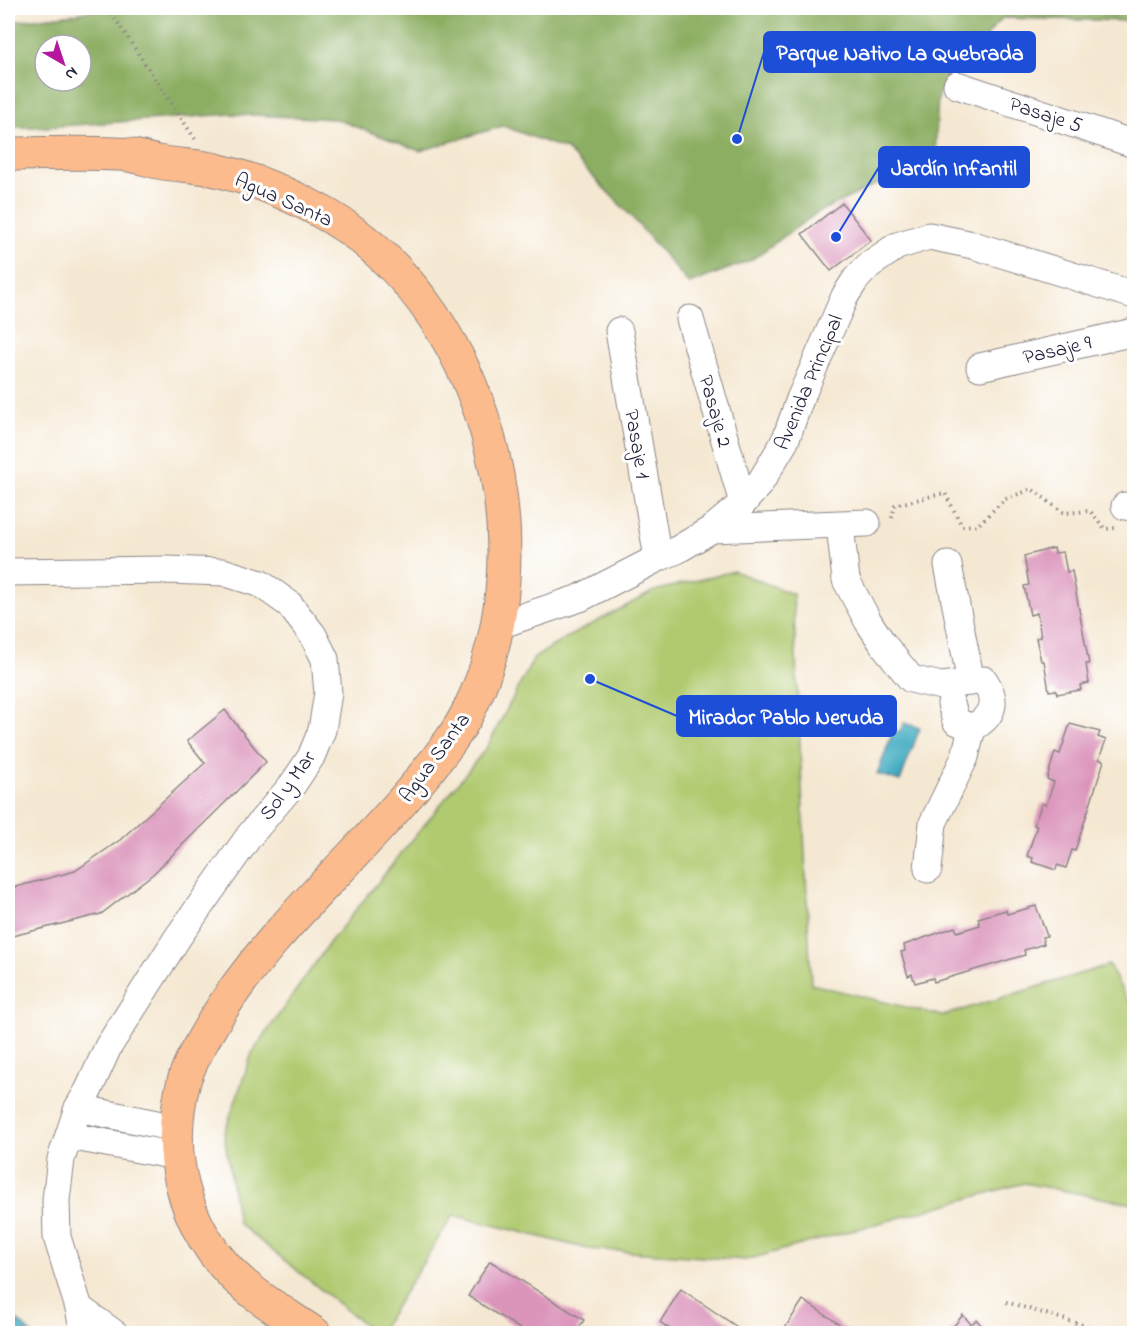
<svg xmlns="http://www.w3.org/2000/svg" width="1142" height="1341" viewBox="0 0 1142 1341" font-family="'Indie Flower',sans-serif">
<rect width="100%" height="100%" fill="#fff"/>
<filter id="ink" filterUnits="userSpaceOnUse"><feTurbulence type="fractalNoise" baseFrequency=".0167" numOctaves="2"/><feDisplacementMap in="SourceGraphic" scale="12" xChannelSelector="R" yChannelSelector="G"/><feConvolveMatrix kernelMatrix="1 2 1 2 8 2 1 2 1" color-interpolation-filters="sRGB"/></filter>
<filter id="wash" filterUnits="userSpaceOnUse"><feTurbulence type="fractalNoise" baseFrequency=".008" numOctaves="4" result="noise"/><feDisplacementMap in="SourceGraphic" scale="24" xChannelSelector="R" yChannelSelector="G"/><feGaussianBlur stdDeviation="1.35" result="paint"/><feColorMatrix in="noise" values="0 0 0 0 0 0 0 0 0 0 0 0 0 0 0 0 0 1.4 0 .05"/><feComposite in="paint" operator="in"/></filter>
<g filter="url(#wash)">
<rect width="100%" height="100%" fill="#f5e8d2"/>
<polygon fill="#b0ca70" stroke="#697656" stroke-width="1.5" points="734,571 793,594 811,984 942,1016 1109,965 1127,1000 1134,1004 1134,1204 1024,1183 746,1260 588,1249 453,1215 379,1333 375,1333 238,1223 224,1134 252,1053 330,942 487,747 534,658 566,638 654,591"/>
<path fill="#8cae62" stroke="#57684e" stroke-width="1.5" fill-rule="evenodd" d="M103 8H1134V21L1002 18 938 94 935 159 875 185 817 213 751 260 689 284 632 217 567 150 503 126 420 151 336 119 232 114 46 127H8V22L75 14ZM45 45H81V81H45Z"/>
<g fill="#40abc0" stroke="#31667e" stroke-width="1.5">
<polygon points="904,723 920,728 900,781 877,774 892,734 900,731"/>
<polygon points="8,1312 31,1333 8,1333"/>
</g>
<g id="blocks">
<g fill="#db95bb">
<polygon points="842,203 871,240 831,271 802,234"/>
<polygon points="1054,548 1055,553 1063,552 1067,572 1072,571 1089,664 1086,664 1089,683 1080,685 1081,690 1057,694 1056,690 1049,691 1044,661 1041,661 1036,638 1041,637 1037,613 1030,615 1024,586 1029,585 1024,556"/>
<polygon points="225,710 266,762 153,874 101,914 8,937 8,889 75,871 120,840 205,763 187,741"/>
<polygon points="1070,724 1100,732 1098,737 1106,740 1099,759 1104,761 1075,851 1072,850 1066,868 1057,865 1056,870 1032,862 1033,858 1027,856 1037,826 1034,825 1042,803 1046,805 1054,782 1047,779 1055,752 1060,754"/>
<polygon points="1036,906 1047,936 1042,937 1044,944 1024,950 1025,955 934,982 933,978 915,983 912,974 908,976 901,952 905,951 904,945 955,927 957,932 980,925 978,918 1006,910 1007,914"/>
<polygon points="490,1261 584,1320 575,1334 528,1334 468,1296"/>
<polygon points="681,1289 743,1331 742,1334 677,1334 660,1322"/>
<polygon points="803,1300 854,1334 781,1334"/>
<polygon points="963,1315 971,1324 977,1320 988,1334 947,1334"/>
</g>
</g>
</g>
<g filter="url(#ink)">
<use href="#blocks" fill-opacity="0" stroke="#8c8586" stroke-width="1.5"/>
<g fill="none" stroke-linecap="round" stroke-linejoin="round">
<defs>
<g id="minor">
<polyline points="957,85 1134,144"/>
<polyline points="690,319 743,503"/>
<polyline points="619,331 658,558"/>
<polyline points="980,367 1134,332"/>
<polyline points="1125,506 1134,507"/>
<path d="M840 525 846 580 868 621 883 644 911 679 941 686 984 680C998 701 994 716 972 728L956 721 951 704"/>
<polyline points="712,529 867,523"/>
<polyline points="948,565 971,682"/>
<polyline points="8,572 166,570 223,572 261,584 289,604 313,635 325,659 328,693 322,730 311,757 293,784 250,835 178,937 108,1047 89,1089 78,1108 61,1159 56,1200 57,1237 79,1308 84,1334"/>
<polyline points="499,625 580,598 658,558 677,550 712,529 743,503 760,483 785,441 800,399 845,296 856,279 869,265 897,246 929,236 973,245 1134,295"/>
<polyline points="928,869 933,823 965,757 972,728"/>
<polyline points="78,1108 176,1128"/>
<polyline points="69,1136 176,1156"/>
<polyline points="79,1308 115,1334"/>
</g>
<path id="major" d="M8 154C44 154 80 152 117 154 131 154 144 159 158 162 177 166 197 165 216 170 250 178 287 193 318 210 484 298 551 544 469 710 456 737 435 761 416 785 350 865 268 931 214 1021 203 1040 190 1060 184 1081 165 1151 182 1223 233 1275 257 1298 287 1315 315 1334"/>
</defs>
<use href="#minor" stroke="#8c8586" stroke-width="29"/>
<use href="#major" stroke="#8c8586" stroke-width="35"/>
<g stroke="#8c8586" stroke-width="4" stroke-dasharray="1.5 4.5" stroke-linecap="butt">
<polyline points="108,8 195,139"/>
<polyline points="892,518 895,505 945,493 962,526 978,525 1005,499 1032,489 1064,513 1090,511 1105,529 1115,528"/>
<polyline points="1006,1302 1113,1334"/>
</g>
<use href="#minor" stroke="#fff" stroke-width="27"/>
<use href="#major" stroke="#fbbb8d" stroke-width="33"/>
</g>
</g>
<g text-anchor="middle" stroke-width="6" stroke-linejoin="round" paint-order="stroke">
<g font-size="21" fill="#22223b" stroke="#fff">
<text transform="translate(1046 114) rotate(18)" y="7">Pasaje 5</text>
<text transform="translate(284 199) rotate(24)" y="7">Agua Santa</text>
<text transform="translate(1057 349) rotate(-13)" y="7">Pasaje 9</text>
<text transform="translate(808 382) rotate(-67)" y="7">Avenida Principal</text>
<text transform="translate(716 411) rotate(74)" y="7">Pasaje 2</text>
<text transform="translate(638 444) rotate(80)" y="7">Pasaje 1</text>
<text transform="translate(434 757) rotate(-54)" y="7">Agua Santa</text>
<text transform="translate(287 785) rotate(-54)" y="7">Sol y Mar</text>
</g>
</g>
<path fill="none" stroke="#1d4ed8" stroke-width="2" d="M737 139L764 52M836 237L879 167M590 679L677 716"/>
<g fill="#1d4ed8" stroke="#fff" stroke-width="2">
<circle cx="737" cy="139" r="6"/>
<circle cx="836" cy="237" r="6"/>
<circle cx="590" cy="679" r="6"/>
</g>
<g fill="#1d4ed8" stroke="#1d4ed8" stroke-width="2">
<rect x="764" y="32" width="271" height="40" rx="6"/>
<rect x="879" y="147" width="150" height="40" rx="6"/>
<rect x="677" y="696" width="219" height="40" rx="6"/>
</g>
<g font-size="22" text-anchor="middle" font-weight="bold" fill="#fff">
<text x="900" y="60">Parque Nativo La Quebrada</text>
<text x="954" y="175">Jardín Infantil</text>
<text x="786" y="724">Mirador Pablo Neruda</text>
</g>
<rect width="1142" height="1341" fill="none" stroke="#fff" stroke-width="30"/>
<g transform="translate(63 63) rotate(141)"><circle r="28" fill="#ffffff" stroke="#a7a7b1" stroke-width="1.5"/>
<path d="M0-4.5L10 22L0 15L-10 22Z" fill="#b5179e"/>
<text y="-9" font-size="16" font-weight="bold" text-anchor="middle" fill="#22223b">N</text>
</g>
</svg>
